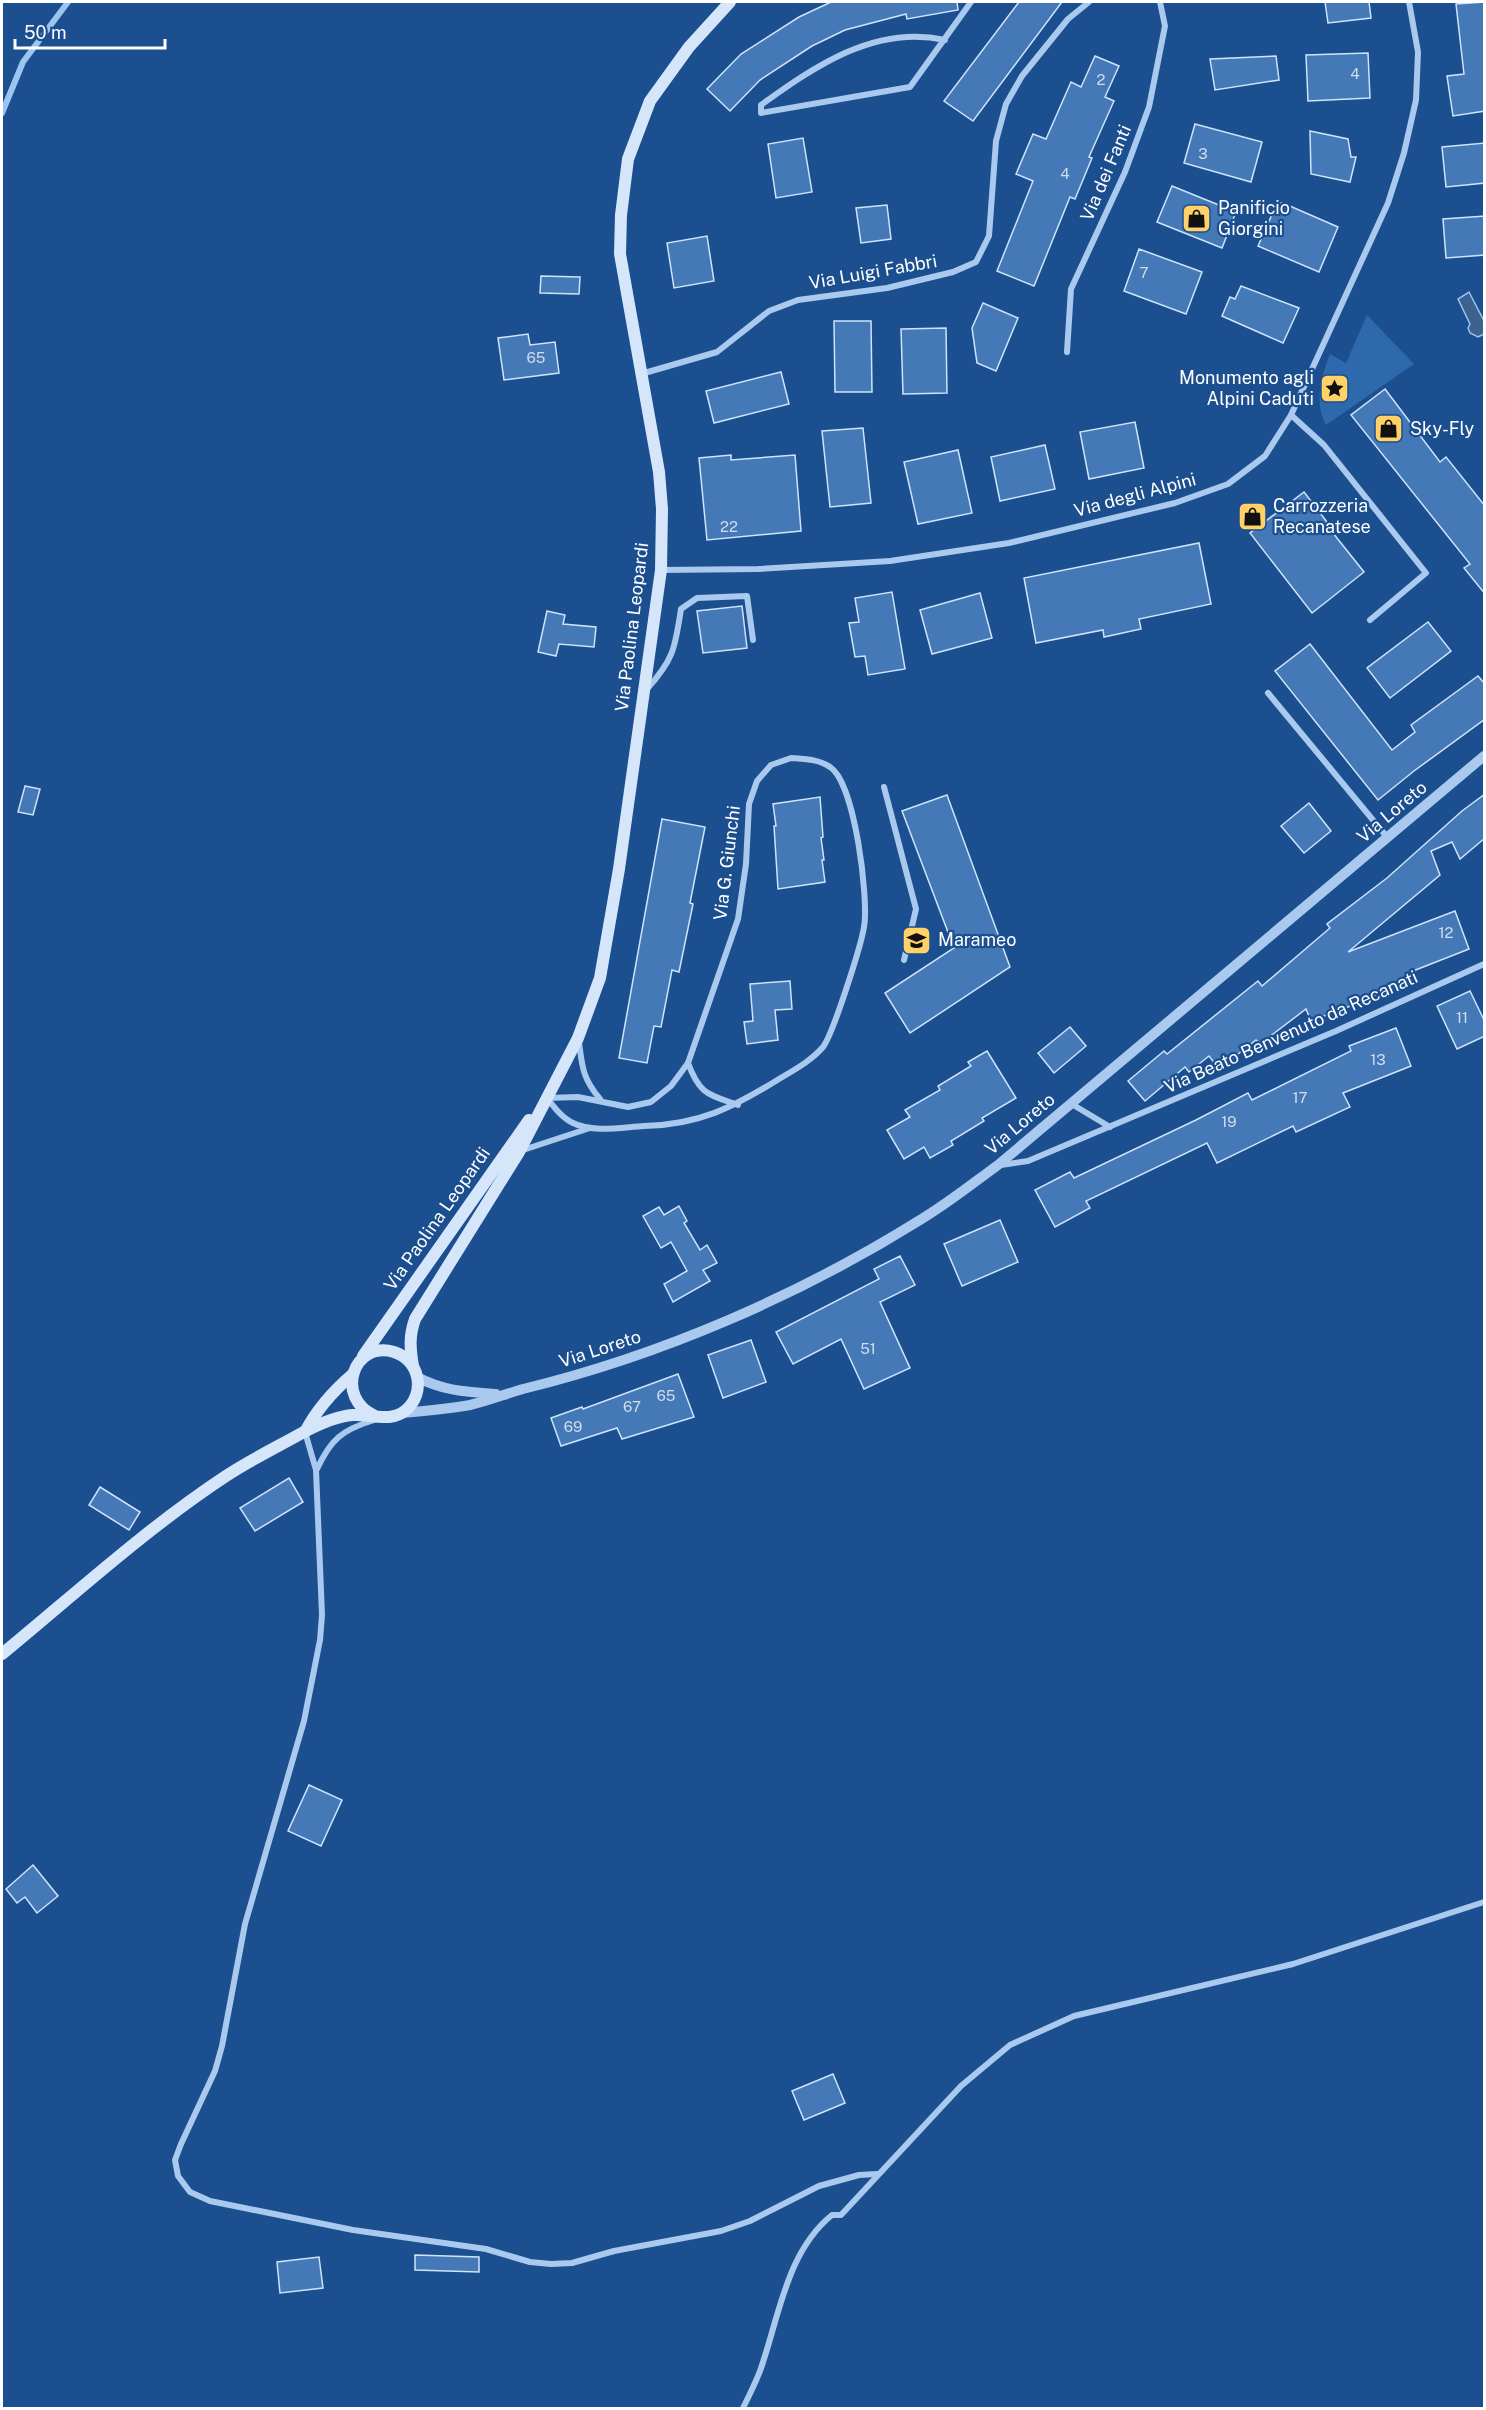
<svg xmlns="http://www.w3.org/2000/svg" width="1486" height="2410" viewBox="0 0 1486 2410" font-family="'Public Sans',sans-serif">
<rect width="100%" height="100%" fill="#1b4f8f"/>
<path fill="#2e69ad" d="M1367 315 1414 364 1326 425C1314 402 1321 377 1330 354L1346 363Z"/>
<polygon fill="#3c6290" stroke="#9cc4f0" stroke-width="1.5" points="1469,292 1484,321 1484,334 1478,337 1470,333 1468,328 1470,324 1458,299"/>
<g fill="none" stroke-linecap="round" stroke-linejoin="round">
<polyline stroke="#9cc4f0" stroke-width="6" points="2,113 23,62 68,2"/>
</g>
<g fill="#4478b7" stroke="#cfe3fa" stroke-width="1.5">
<polygon points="831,2 957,2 958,10 907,19 906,14 845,30 812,46 760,80 730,111 707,89 741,54 799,17"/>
<polygon points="1019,2 1062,2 973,121 944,101"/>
<polygon points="1325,2 1369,2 1371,18 1328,23"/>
<polygon points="1485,2 1485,111 1453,116 1447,76 1464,74 1456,4"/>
<polygon points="1368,53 1370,98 1308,101 1306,55"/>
<polygon points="1095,56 1119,66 1105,97 1114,101 1089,157 1092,158 1075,199 1070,197 1034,286 997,271 1033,181 1016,174 1033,134 1046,139 1071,82 1081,87"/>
<polygon points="1276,56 1279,80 1215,90 1210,59"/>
<polygon points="1195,124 1262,142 1251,182 1184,163"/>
<polygon points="1310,131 1348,139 1351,157 1356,157 1350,182 1311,174"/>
<polygon points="803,138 812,192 776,198 768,144"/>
<polygon points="1485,143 1485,183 1446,187 1442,147"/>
<polygon points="1172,186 1236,212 1222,248 1157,222"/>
<polygon points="1277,203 1283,203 1338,227 1319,272 1258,246"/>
<polygon points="887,205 891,239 861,243 856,208"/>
<polygon points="1485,216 1485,255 1446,258 1443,219"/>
<polygon points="707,236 714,281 674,288 667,243"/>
<polygon points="1139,249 1202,272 1186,314 1124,291"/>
<polygon points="541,276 580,277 579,294 540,293"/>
<polygon points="1241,286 1299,308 1283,343 1222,316 1230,297 1235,299"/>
<polygon points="983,303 1018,318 996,371 977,363 972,328"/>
<polygon points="834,321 871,321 872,392 835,392"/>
<polygon points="946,328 947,393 903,394 901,329"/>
<polygon points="528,334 530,345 555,342 559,373 504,380 498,338"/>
<polygon points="781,372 789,404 714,423 706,391"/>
<polygon points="1385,389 1440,462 1446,457 1485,506 1485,594 1464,568 1470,564 1351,415"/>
<polygon points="1135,422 1144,468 1089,479 1080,432"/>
<polygon points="863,428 871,503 830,507 822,431"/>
<polygon points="1045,445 1055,489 1000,501 991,457"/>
<polygon points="958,450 972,513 918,524 904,462"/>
<polygon points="731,455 731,460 795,455 801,531 707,540 699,458"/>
<polygon points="1304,492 1327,522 1325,523 1364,572 1312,613 1250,533"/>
<polygon points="1199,543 1211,604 1139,619 1141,629 1104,637 1103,630 1036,643 1024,578"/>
<polygon points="892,592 905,669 868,675 865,656 855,657 849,623 859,622 855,598"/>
<polygon points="980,593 992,638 932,654 920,610"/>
<polygon points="742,606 747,648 703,653 697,611"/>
<polygon points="547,611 565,615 563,624 596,627 594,647 559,644 556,656 538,652"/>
<polygon points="1428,622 1451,651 1390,698 1367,668"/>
<polygon points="1310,644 1392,750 1415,732 1411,725 1478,676 1485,684 1485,719 1414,771 1378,800 1275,671"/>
<polygon points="25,786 40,789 33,815 18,812"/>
<polygon points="1485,794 1485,838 1460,859 1452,842 1431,851 1440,875 1348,952 1455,911 1469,949 1413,971 1415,976 1361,1002 1311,1021 1306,1009 1260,1044 1256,1040 1219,1069 1209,1056 1189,1072 1185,1067 1145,1101 1128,1081 1164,1051 1167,1054 1258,981 1262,986 1330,928 1327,924 1387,878 1462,811"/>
<polygon points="947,795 1010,967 910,1033 885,993 954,948 902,811"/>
<polygon points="820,797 823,837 821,838 824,860 822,860 825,882 778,889 774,826 776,826 773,804"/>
<polygon points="1309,803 1331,831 1304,853 1281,826"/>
<polygon points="662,819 705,827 690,903 693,904 679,972 672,970 661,1027 654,1026 647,1063 619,1058"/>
<polygon points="790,981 792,1009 775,1010 778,1040 747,1044 744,1022 753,1021 750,984"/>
<polygon points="1470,991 1485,1022 1485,1036 1457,1049 1437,1006"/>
<polygon points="1070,1027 1086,1046 1054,1073 1038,1053"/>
<polygon points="1396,1028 1411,1066 1343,1093 1350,1107 1296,1132 1293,1126 1217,1163 1207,1143 1086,1201 1090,1208 1055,1227 1035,1190 1070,1172 1074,1178 1196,1120 1248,1093 1252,1100 1351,1051 1349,1046"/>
<polygon points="987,1051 1016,1098 982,1118 984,1121 951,1141 953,1145 930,1158 924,1147 904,1159 887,1130 910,1117 905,1110 940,1090 938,1086 971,1066 968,1062"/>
<polygon points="679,1206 687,1221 684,1223 700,1250 707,1245 717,1263 703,1270 710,1281 673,1302 664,1284 687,1271 671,1242 661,1248 643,1216 659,1207 664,1215"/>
<polygon points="1000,1220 1018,1262 962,1286 944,1244"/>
<polygon points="900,1256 915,1285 880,1302 910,1368 864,1389 841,1339 793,1364 776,1332 879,1279 874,1269"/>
<polygon points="751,1340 766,1382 723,1398 708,1355"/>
<polygon points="678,1374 694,1417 622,1439 617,1428 561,1446 551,1418 582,1407 583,1409"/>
<polygon points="289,1478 303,1502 255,1531 240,1508"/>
<polygon points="100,1487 140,1512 129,1530 89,1505"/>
<polygon points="309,1785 342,1800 321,1846 288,1831"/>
<polygon points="33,1865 58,1896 37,1913 25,1897 17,1903 6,1889"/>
<polygon points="833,2074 845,2103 804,2120 792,2091"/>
<polygon points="415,2255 479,2257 479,2272 415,2270"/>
<polygon points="319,2257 323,2288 280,2293 277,2262"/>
</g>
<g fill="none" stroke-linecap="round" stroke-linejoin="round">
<g stroke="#a9c9ee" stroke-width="6">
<path d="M945 40C875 24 814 67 761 105V113L910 87 971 2"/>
<polyline points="1067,352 1071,289 1125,172 1149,107 1165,26 1160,2"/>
<polyline points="641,374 717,352 769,311 798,300 887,288 953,272 976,262 989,236 996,141 1006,104 1022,76 1068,19 1089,2"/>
<polyline points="1291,415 1324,445 1426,573 1370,620"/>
<polyline points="661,570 758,569 890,561 1009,543 1175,503 1228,484 1265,456 1291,415 1388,203 1404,153 1416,100 1418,52 1409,2"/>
<path d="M647 689C674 659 675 648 681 609L697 598 747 596 753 640"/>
<polyline points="1268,693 1387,837"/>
<path d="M791 758C804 759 819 759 830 767 855 783 869 899 864 927 861 946 833 1034 823 1047 811 1061 794 1070 779 1079 734 1107 699 1125 644 1126 623 1127 593 1133 573 1123 562 1118 554 1107 547 1098L578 1097 628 1107 651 1102 671 1086 688 1063 738 919 746 864 749 804 757 781 771 765Z"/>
<polyline points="884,787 916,909 904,960"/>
<path d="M579 1042C582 1067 583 1079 600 1099"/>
<path d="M688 1063C700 1095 708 1094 738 1105"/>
<polyline points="1070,1103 1110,1127"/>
<polyline points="520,1151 590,1128"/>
<polyline points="1001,1165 1028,1161 1336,1031 1484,964"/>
<polyline points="305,1432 316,1470 322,1615 320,1640 304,1721 245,1924 222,2046 215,2071 181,2144 175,2160 178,2176 190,2192 210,2201 353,2230 486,2249 530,2262 551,2264 572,2263 614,2251 721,2231 750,2221 819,2186 859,2175 877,2174"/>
<path d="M317 1469C331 1439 342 1430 374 1420"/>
<path d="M743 2408C749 2396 755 2384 760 2371 779 2318 786 2252 832 2215H841L961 2086 1010 2045 1074 2016 1293 1964 1484 1902"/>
</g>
<g stroke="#a9c9ee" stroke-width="10">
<path d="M417 1377C443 1391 467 1392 496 1394"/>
<path d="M402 1413C425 1411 448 1409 470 1405 488 1401 505 1394 523 1389 662 1355 798 1296 920 1220 947 1204 972 1184 998 1165L1484 756"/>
</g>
<g stroke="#d6e6fa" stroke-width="12">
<polyline points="363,1356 529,1120"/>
<path d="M413 1366C410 1348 409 1336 415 1319L519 1152 578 1038 600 978 619 869 661 570 662 509 659 472 620 254 621 215 628 159 650 101 689 47 730 2"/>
<path d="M305 1432C317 1409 333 1391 353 1374"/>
<path d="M2 1654C75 1594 147 1528 226 1476 250 1460 277 1447 302 1433 317 1425 336 1416 353 1415 371 1414 391 1423 406 1410 426 1393 420 1360 394 1352 353 1340 334 1398 375 1416"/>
</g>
</g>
<defs>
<symbol id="shop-square" viewBox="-11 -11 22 22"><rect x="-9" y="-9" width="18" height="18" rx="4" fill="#ffd166" stroke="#1b4f8f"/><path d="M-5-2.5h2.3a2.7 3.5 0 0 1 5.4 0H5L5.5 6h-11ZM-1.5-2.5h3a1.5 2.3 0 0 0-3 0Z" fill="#111"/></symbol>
<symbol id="sight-square" viewBox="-11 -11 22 22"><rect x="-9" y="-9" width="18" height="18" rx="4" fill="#ffd166" stroke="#1b4f8f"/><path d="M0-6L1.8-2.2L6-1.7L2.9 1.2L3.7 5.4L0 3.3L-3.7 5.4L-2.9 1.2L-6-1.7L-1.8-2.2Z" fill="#111"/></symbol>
<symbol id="school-square" viewBox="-11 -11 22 22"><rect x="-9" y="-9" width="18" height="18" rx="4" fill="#ffd166" stroke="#1b4f8f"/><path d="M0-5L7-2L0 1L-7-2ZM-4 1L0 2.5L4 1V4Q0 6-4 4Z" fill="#111"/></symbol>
</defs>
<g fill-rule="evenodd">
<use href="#shop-square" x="1180" y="202" width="33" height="33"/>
<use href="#sight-square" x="1318" y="372" width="33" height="33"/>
<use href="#shop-square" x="1372" y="412" width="33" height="33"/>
<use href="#shop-square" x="1236" y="500" width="33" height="33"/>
<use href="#school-square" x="900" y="924" width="33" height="33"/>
</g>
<g text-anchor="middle" stroke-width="4.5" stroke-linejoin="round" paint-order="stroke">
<g font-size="15" fill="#d0dded">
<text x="1355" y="79">4</text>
<text x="1101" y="85">2</text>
<text x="1203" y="159">3</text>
<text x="1065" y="179">4</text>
<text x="1144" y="278">7</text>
<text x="536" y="363">65</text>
<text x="729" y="532">22</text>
<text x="1446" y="938">12</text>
<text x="1462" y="1023">11</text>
<text x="1378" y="1065">13</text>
<text x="1300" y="1103">17</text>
<text x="1229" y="1127">19</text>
<text x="868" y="1354">51</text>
<text x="666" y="1401">65</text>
<text x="632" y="1412">67</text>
<text x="573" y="1432">69</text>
</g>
<g font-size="18" fill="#fff" stroke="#1b4f8f">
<text transform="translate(1106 173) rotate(-67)" y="6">Via dei Fanti</text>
<text transform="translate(873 272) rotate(-10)" y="6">Via Luigi Fabbri</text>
<text transform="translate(1135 495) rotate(-15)" y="6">Via degli Alpini</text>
<text transform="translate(632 627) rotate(-83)" y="6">Via Paolina Leopardi</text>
<text transform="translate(1392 812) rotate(-40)" y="6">Via Loreto</text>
<text transform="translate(727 863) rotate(-83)" y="6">Via G. Giunchi</text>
<text transform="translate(1291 1032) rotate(-24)" y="6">Via Beato Benvenuto da Recanati</text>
<text transform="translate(1020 1124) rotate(-40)" y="6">Via Loreto</text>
<text transform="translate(437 1219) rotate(-55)" y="6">Via Paolina Leopardi</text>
<text transform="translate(600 1349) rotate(-18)" y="6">Via Loreto</text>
</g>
<g font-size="18" fill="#fff" stroke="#1b4f8f" text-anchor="start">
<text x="1218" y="214">Panificio<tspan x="1218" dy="21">Giorgini</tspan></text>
<text x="1314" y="384" text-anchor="end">Monumento agli<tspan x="1314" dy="21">Alpini Caduti</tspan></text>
<text x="1410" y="435">Sky-Fly</text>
<text x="1273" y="512">Carrozzeria<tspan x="1273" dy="21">Recanatese</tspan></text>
<text x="938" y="946">Marameo</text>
</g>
</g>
<rect width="1486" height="2410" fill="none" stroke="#ffffff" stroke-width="6"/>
<path d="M15 39v9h150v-9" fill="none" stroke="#ffffff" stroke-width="3"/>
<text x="24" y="39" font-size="18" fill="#ffffff" stroke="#1b4f8f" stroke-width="4.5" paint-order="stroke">50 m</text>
</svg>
